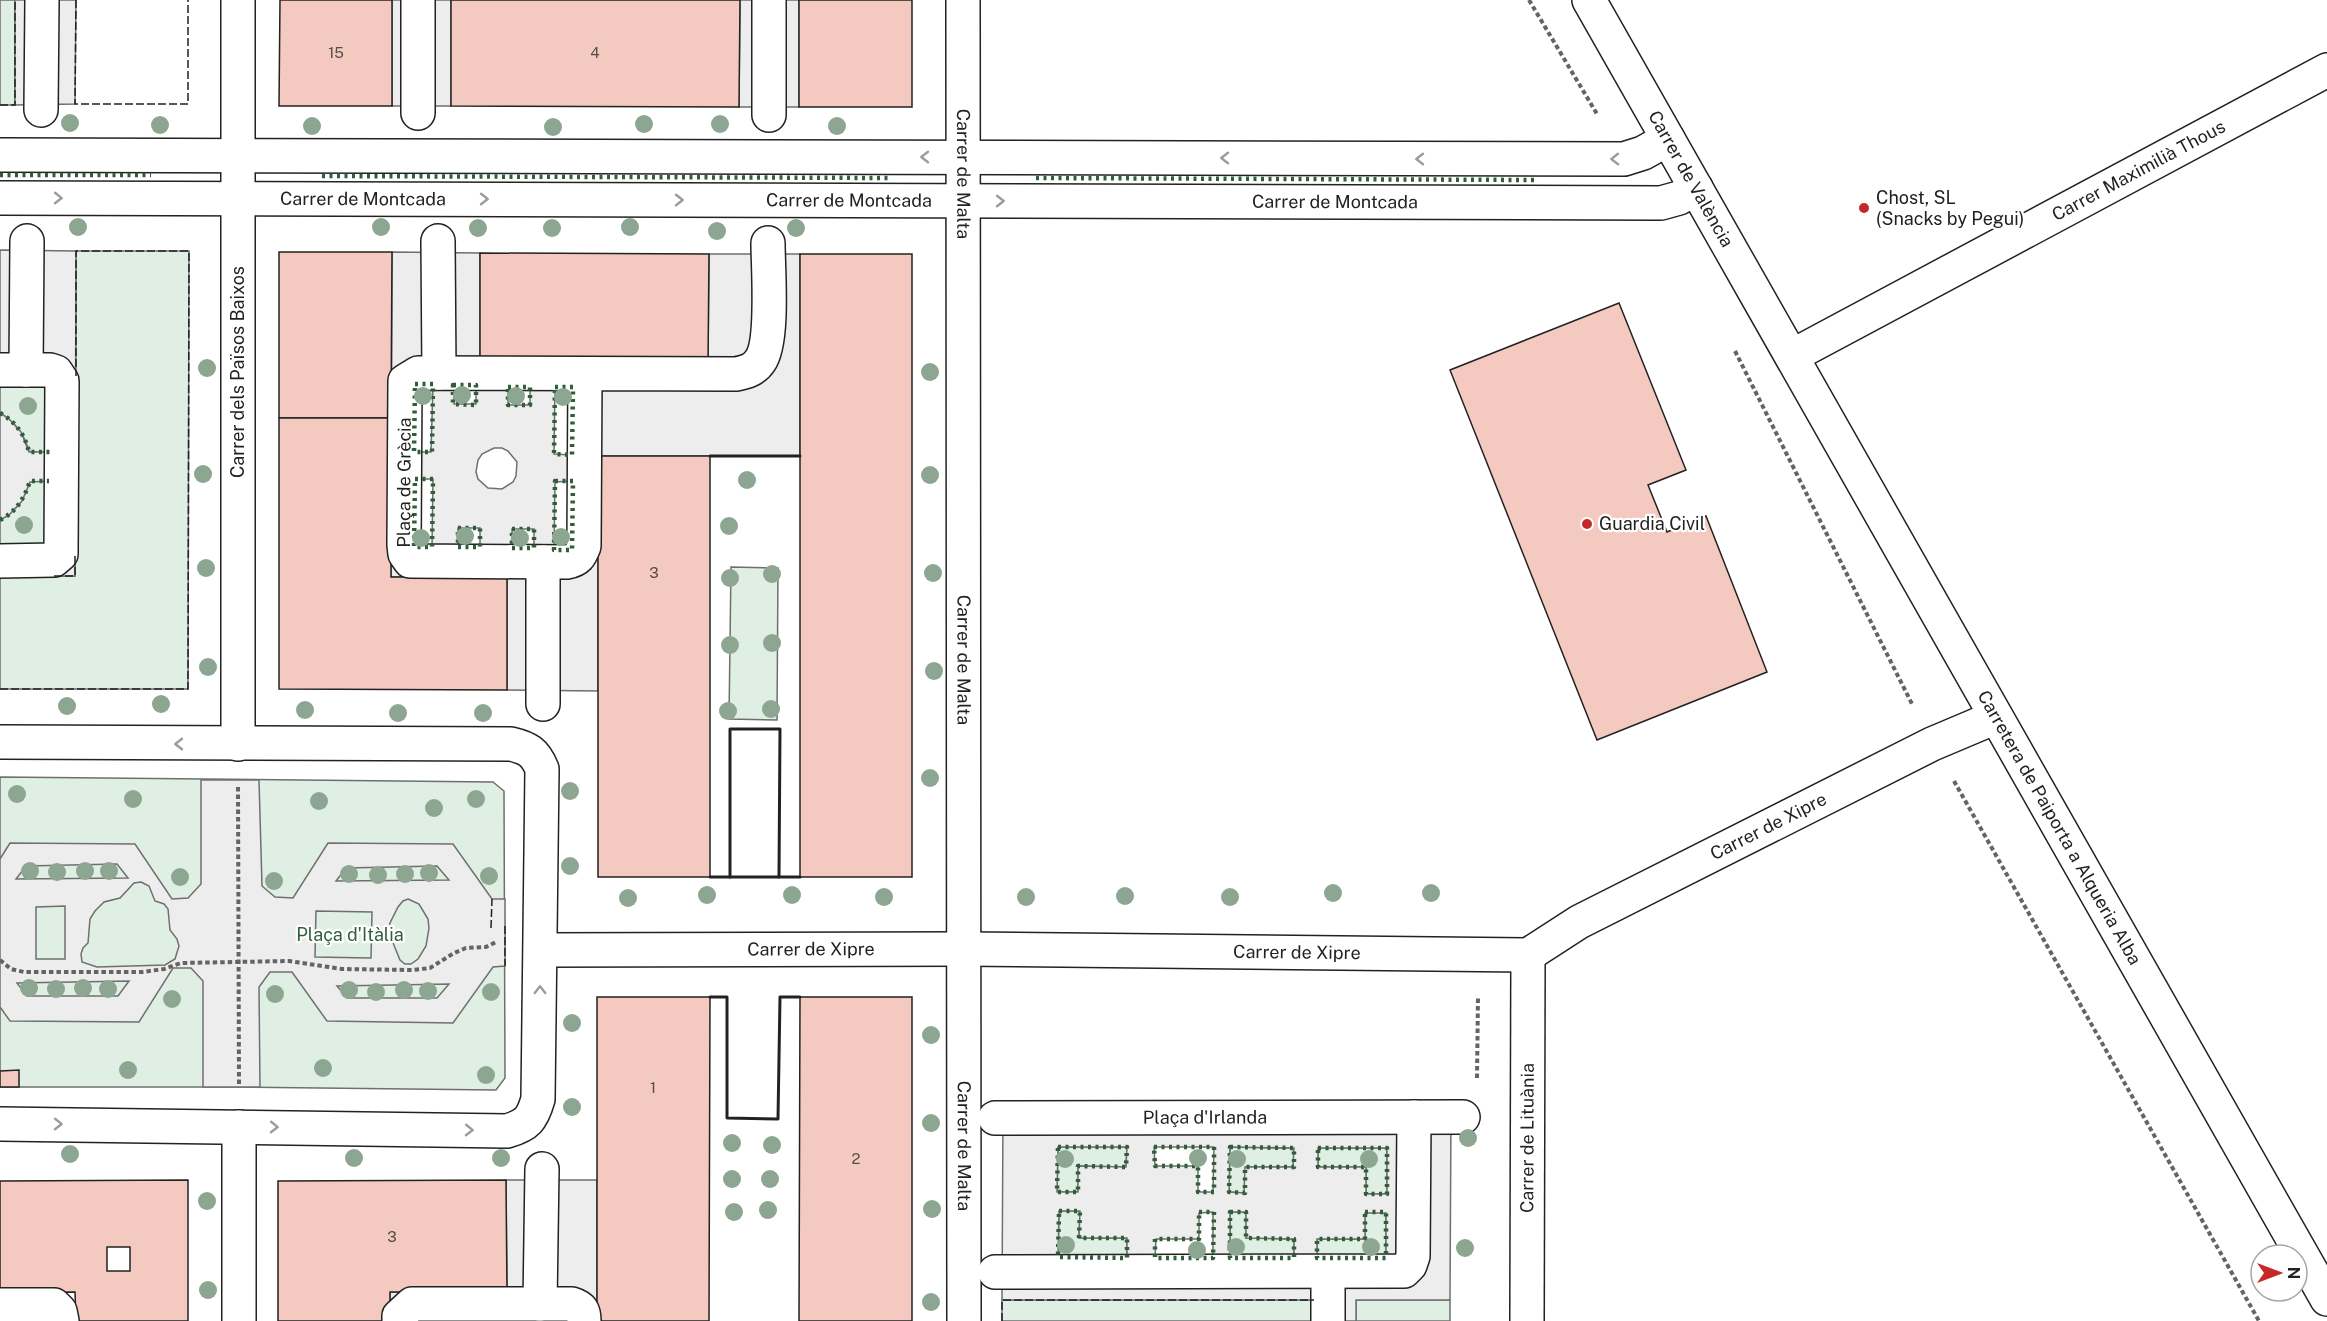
<svg xmlns="http://www.w3.org/2000/svg" width="2327" height="1321" viewBox="0 0 2327 1321" font-family="'Public Sans',sans-serif">
<rect width="100%" height="100%" fill="#fff"/>
<g fill="#e0efe3" stroke="#6f6f6f" stroke-width="1.5">
<rect x="0" y="0" width="15" height="105"/>
<polygon points="76,251 189,251 188,689 0,689 0,576 75,576"/>
<path d="M50 385V452H29C25 435 15 422 0 413V386Z"/>
<path d="M30 481H50V549L0 548V520C16 512 24 499 30 481Z"/>
<polygon points="731,567 778,568 777,720 729,719"/>
<polygon points="0,777 493,782 504,791 505,1078 496,1090 239,1087 0,1087"/>
<polygon points="1058,1147 1127,1147 1126,1167 1078,1166 1078,1192 1057,1192"/>
<polygon points="1230,1147 1294,1148 1294,1167 1246,1167 1245,1193 1229,1192"/>
<polygon points="1318,1148 1387,1148 1387,1194 1366,1194 1366,1167 1318,1167"/>
<polygon points="1059,1211 1080,1211 1079,1238 1127,1238 1127,1258 1058,1257"/>
<polygon points="1230,1212 1246,1212 1246,1238 1294,1239 1294,1258 1230,1258"/>
<polygon points="1365,1212 1386,1212 1386,1258 1317,1258 1317,1239 1365,1239"/>
<rect x="1002" y="1300" width="315" height="21"/>
<rect x="1356" y="1300" width="94" height="21"/>
</g>
<g fill="#ededed" stroke="#6f6f6f" stroke-width="1.5" fill-rule="evenodd">
<polygon points="15,0 76,0 75,104 15,105"/>
<rect x="392" y="0" width="59" height="106"/>
<polygon points="740,0 799,0 799,107 739,107"/>
<polygon points="0,250 76,251 75,576 0,576 50,549 50,481 30,482 22,501 9,515 0,520 0,413 9,419 21,432 29,452 50,452 50,385 0,386"/>
<path d="M392 252 480 253V365H708L709 254H800V456H598V691L507 690V577H391ZM416 384H433L431 452H415ZM454 385H476V404H454ZM508 387H530V405H508ZM555 387H573L571 455 554 454ZM494 448H502L508 451 517 462 516 476 513 482 502 489 488 488 478 479 476 472 478 460 482 454ZM416 479H433L432 547H414ZM572 481 571 550H554L555 482ZM458 528H480V547L458 546ZM534 529V548H512V529Z"/>
<path d="M201 780H259L262 886 275 897 293 898 328 843 453 844 492 899H505V966L493 967 453 1023 327 1021 292 972H270L259 987 260 1087H203V981L191 968H173L139 1022 10 1021 0 1007V859L10 843 135 844 172 899 188 898 201 884ZM117 864 128 878 16 879 26 866ZM437 866 449 880 336 881 346 868ZM141 882 149 886 155 901 164 904 168 909 170 930 177 939 179 946 175 959 165 965 97 967 82 962 81 954 83 948 88 943 90 919 95 911 104 902 120 898 134 883ZM408 899 419 904 428 919 429 928 426 946 418 959 411 964H405L400 960 389 933 390 923 398 907 403 901ZM65 906V959H36V907ZM316 911 372 912 371 958 315 957ZM129 981 118 996H27L17 983ZM449 984 437 998H347L337 986Z"/>
<path d="M1003 1110 1451 1111 1450 1300H1356V1321H1317V1300H1002ZM1058 1147H1127L1126 1167 1078 1166V1192H1057ZM1154 1147H1214L1213 1192H1198V1166H1155ZM1230 1147 1294 1148 1293 1167H1245L1244 1193 1229 1192ZM1318 1148H1387V1194H1366V1167H1318ZM1059 1211H1080L1079 1238H1127V1257H1058ZM1213 1212V1258L1155 1257 1156 1239H1199V1213ZM1230 1212H1246V1238L1294 1239V1258H1230ZM1365 1213H1386V1258H1317V1239H1365Z"/>
<polygon points="506,1180 597,1180 597,1321 573,1317 507,1317 507,1321 480,1321 480,1317 390,1321 390,1292 507,1292"/>
</g>
<g fill="#f3c9c0" stroke="#222" stroke-width="1.5" fill-rule="evenodd">
<polygon points="280,0 392,0 392,106 279,106"/>
<polygon points="451,0 740,0 739,107 451,106"/>
<rect x="799" y="0" width="113" height="107"/>
<polygon points="279,252 392,252 391,418 279,418"/>
<polygon points="480,253 709,254 708,366 480,365"/>
<rect x="800" y="254" width="112" height="623"/>
<polygon points="1619,303 1686,470 1648,485 1667,532 1706,516 1767,672 1597,740 1450,370"/>
<polygon points="279,418 391,418 391,577 507,577 507,690 279,689"/>
<rect x="598" y="456" width="112" height="421"/>
<polygon points="597,997 710,997 709,1321 597,1321"/>
<polygon points="800,997 912,997 912,1321 799,1321"/>
<polygon points="19,1070 19,1087 0,1087 0,1071"/>
<path d="M188 1180V1321H76L75 1292 0 1293V1181ZM107 1247H130V1271H107Z"/>
<polygon points="506,1180 507,1292 390,1292 390,1321 278,1321 278,1181"/>
</g>
<g fill="none" stroke-linecap="round" stroke-linejoin="round">
<defs>
<g id="street">
<polyline points="769,0 769,115"/>
<path id="s1" d="M963 0 964 1321"/>
<polyline points="41,110 42,0"/>
<polyline points="418,113 418,0"/>
<polyline points="0,155 1624,159 1643,153 1668,139"/>
<path id="s2" d="M0 198 1661 203 1679 198 1696 188"/>
<polyline points="438,241 439,373"/>
<path id="s3" d="M1792 356 2327 70"/>
<polyline points="0,370 50,370 56,372 62,381 61,554 54,560 0,561"/>
<polyline points="26,370 27,241"/>
<path id="s4" d="M585 374 584 546C580 556 578 560 567 562L410 561 405 554 404 545 405 381 418 373 736 374C746 372 754 370 760 361 774 342 768 269 768 243"/>
<polyline points="543,562 543,704"/>
<path d="M0 742 511 744C528 748 535 752 542 769L538 1099C532 1120 527 1125 507 1131L0 1124"/>
<polyline points="238,744 238,0"/>
<path id="s5" d="M541 950 964 949 1528 955 1579 922 1932 744 1996 717"/>
<path id="s6" d="M995 1118 1463 1117"/>
<polyline points="239,1127 239,1321"/>
<polyline points="995,1272 1404,1271 1410,1265 1413,1256 1414,1117"/>
<polyline points="540,1304 542,1169"/>
<polyline points="0,1305 54,1305 60,1311 62,1321"/>
<path d="M399 1321V1316L412 1304H572C582 1307 584 1311 584 1321"/>
<polyline points="1328,1321 1328,1272"/>
<path id="s7" d="M1527 1321 1528 955"/>
</g>
<g id="secondary">
<path id="s8" d="M1589 0 2327 1299"/>
</g>
</defs>
<use href="#street" stroke="#222" stroke-width="36"/>
<use href="#secondary" stroke="#222" stroke-width="36"/>
<g stroke="#646464" stroke-width="4" stroke-dasharray="4.5 3" stroke-linecap="butt">
<polyline points="1529,0 1597,114"/>
<polyline points="1735,351 1913,706"/>
<polyline points="1954,781 2259,1321"/>
<polyline points="238,787 239,1086"/>
<polyline points="0,960 11,969 24,972 142,972 164,969 181,963 289,961 342,969 412,970 430,968 454,953 466,948 486,947 496,942"/>
<polyline points="1477,1078 1478,996"/>
</g>
<use href="#street" stroke="#fff" stroke-width="33"/>
<use href="#secondary" stroke="#fff" stroke-width="33"/>
<g stroke="#2f5e38" stroke-width="4.5" stroke-dasharray="3 4.5" stroke-linecap="butt">
<polyline points="0,175 151,175"/>
<polyline points="322,176 889,178"/>
<polyline points="1036,178 1535,180"/>
<polygon points="415,384 433,384 432,452 414,452"/>
<polygon points="453,385 476,385 476,405 453,404"/>
<rect x="508" y="387" width="22" height="18"/>
<polygon points="555,387 573,387 572,455 554,454"/>
<path d="M0 413C16 422 25 435 29 452H50"/>
<polygon points="415,479 433,479 432,547 414,547"/>
<polygon points="555,481 573,481 572,550 554,550"/>
<path d="M0 520C16 512 24 499 30 481H49"/>
<rect x="458" y="528" width="22" height="19"/>
<rect x="512" y="529" width="22" height="19"/>
<polygon points="1058,1147 1127,1147 1126,1167 1078,1166 1078,1192 1057,1192"/>
<polygon points="1154,1147 1214,1147 1214,1192 1198,1192 1198,1166 1155,1166"/>
<polygon points="1230,1147 1294,1148 1294,1167 1245,1167 1245,1193 1229,1192"/>
<polygon points="1318,1148 1387,1148 1387,1194 1366,1194 1366,1167 1318,1167"/>
<polygon points="1059,1211 1080,1211 1079,1238 1127,1238 1127,1258 1058,1257"/>
<polygon points="1199,1212 1214,1212 1213,1258 1155,1258 1155,1239 1199,1239"/>
<polygon points="1230,1212 1246,1212 1246,1238 1294,1239 1294,1258 1230,1258"/>
<polygon points="1365,1212 1386,1212 1386,1258 1317,1258 1317,1239 1365,1239"/>
</g>
<g stroke="#222" stroke-width="1.5" stroke-dasharray="8 3" stroke-linecap="butt">
<polyline points="76,0 75,104 188,104 188,0"/>
<polyline points="0,105 15,105 15,0"/>
<polyline points="54,576 75,576 75,556"/>
<polyline points="0,689 188,689 189,251 76,251 76,376"/>
<polyline points="505,926 505,966"/>
<polyline points="491,928 492,899"/>
<polyline points="1002,1321 1002,1300 1314,1300"/>
</g>
<g stroke="#222" stroke-width="3">
<polyline points="710,456 800,456"/>
<polyline points="710,877 800,877"/>
<polyline points="730,877 730,729 780,729 779,877"/>
<polyline points="710,997 727,997 727,1118 778,1119 780,997 800,997"/>
</g>
</g>
<g fill="#8da692">
<circle cx="70" cy="123" r="9"/>
<circle cx="644" cy="124" r="9"/>
<circle cx="720" cy="124" r="9"/>
<circle cx="160" cy="125" r="9"/>
<circle cx="312" cy="126" r="9"/>
<circle cx="837" cy="126" r="9"/>
<circle cx="553" cy="127" r="9"/>
<circle cx="78" cy="227" r="9"/>
<circle cx="381" cy="227" r="9"/>
<circle cx="630" cy="227" r="9"/>
<circle cx="478" cy="228" r="9"/>
<circle cx="552" cy="228" r="9"/>
<circle cx="796" cy="228" r="9"/>
<circle cx="717" cy="231" r="9"/>
<circle cx="207" cy="368" r="9"/>
<circle cx="930" cy="372" r="9"/>
<circle cx="462" cy="395" r="9"/>
<circle cx="423" cy="396" r="9"/>
<circle cx="516" cy="396" r="9"/>
<circle cx="563" cy="397" r="9"/>
<circle cx="28" cy="406" r="9"/>
<circle cx="203" cy="474" r="9"/>
<circle cx="930" cy="475" r="9"/>
<circle cx="747" cy="480" r="9"/>
<circle cx="24" cy="525" r="9"/>
<circle cx="729" cy="526" r="9"/>
<circle cx="465" cy="536" r="9"/>
<circle cx="561" cy="537" r="9"/>
<circle cx="421" cy="538" r="9"/>
<circle cx="520" cy="538" r="9"/>
<circle cx="206" cy="568" r="9"/>
<circle cx="933" cy="573" r="9"/>
<circle cx="772" cy="574" r="9"/>
<circle cx="730" cy="578" r="9"/>
<circle cx="772" cy="643" r="9"/>
<circle cx="730" cy="645" r="9"/>
<circle cx="208" cy="667" r="9"/>
<circle cx="934" cy="671" r="9"/>
<circle cx="161" cy="704" r="9"/>
<circle cx="67" cy="706" r="9"/>
<circle cx="771" cy="709" r="9"/>
<circle cx="305" cy="710" r="9"/>
<circle cx="728" cy="711" r="9"/>
<circle cx="398" cy="713" r="9"/>
<circle cx="483" cy="713" r="9"/>
<circle cx="930" cy="778" r="9"/>
<circle cx="570" cy="791" r="9"/>
<circle cx="17" cy="794" r="9"/>
<circle cx="133" cy="799" r="9"/>
<circle cx="476" cy="799" r="9"/>
<circle cx="319" cy="801" r="9"/>
<circle cx="434" cy="808" r="9"/>
<circle cx="570" cy="866" r="9"/>
<circle cx="30" cy="871" r="9"/>
<circle cx="85" cy="871" r="9"/>
<circle cx="109" cy="871" r="9"/>
<circle cx="57" cy="872" r="9"/>
<circle cx="429" cy="873" r="9"/>
<circle cx="349" cy="874" r="9"/>
<circle cx="405" cy="874" r="9"/>
<circle cx="378" cy="875" r="9"/>
<circle cx="489" cy="876" r="9"/>
<circle cx="180" cy="877" r="9"/>
<circle cx="274" cy="881" r="9"/>
<circle cx="1333" cy="893" r="9"/>
<circle cx="1431" cy="893" r="9"/>
<circle cx="707" cy="895" r="9"/>
<circle cx="792" cy="895" r="9"/>
<circle cx="1125" cy="896" r="9"/>
<circle cx="884" cy="897" r="9"/>
<circle cx="1026" cy="897" r="9"/>
<circle cx="1230" cy="897" r="9"/>
<circle cx="628" cy="898" r="9"/>
<circle cx="29" cy="988" r="9"/>
<circle cx="83" cy="988" r="9"/>
<circle cx="56" cy="989" r="9"/>
<circle cx="108" cy="989" r="9"/>
<circle cx="349" cy="990" r="9"/>
<circle cx="404" cy="990" r="9"/>
<circle cx="428" cy="991" r="9"/>
<circle cx="376" cy="992" r="9"/>
<circle cx="491" cy="992" r="9"/>
<circle cx="275" cy="994" r="9"/>
<circle cx="172" cy="999" r="9"/>
<circle cx="572" cy="1023" r="9"/>
<circle cx="931" cy="1035" r="9"/>
<circle cx="323" cy="1068" r="9"/>
<circle cx="128" cy="1070" r="9"/>
<circle cx="486" cy="1075" r="9"/>
<circle cx="572" cy="1107" r="9"/>
<circle cx="931" cy="1123" r="9"/>
<circle cx="1468" cy="1138" r="9"/>
<circle cx="732" cy="1143" r="9"/>
<circle cx="772" cy="1145" r="9"/>
<circle cx="70" cy="1154" r="9"/>
<circle cx="354" cy="1158" r="9"/>
<circle cx="501" cy="1158" r="9"/>
<circle cx="1198" cy="1158" r="9"/>
<circle cx="1065" cy="1159" r="9"/>
<circle cx="1237" cy="1159" r="9"/>
<circle cx="1369" cy="1159" r="9"/>
<circle cx="732" cy="1179" r="9"/>
<circle cx="770" cy="1179" r="9"/>
<circle cx="207" cy="1201" r="9"/>
<circle cx="932" cy="1209" r="9"/>
<circle cx="768" cy="1210" r="9"/>
<circle cx="734" cy="1212" r="9"/>
<circle cx="1066" cy="1245" r="9"/>
<circle cx="1236" cy="1247" r="9"/>
<circle cx="1371" cy="1247" r="9"/>
<circle cx="1465" cy="1248" r="9"/>
<circle cx="1197" cy="1250" r="9"/>
<circle cx="208" cy="1290" r="9"/>
<circle cx="931" cy="1302" r="9"/>
</g>
<defs><path id="oneway-chevron" d="M-2-3.5L2.5 0L-2 3.5" fill="none" stroke-width="1.6" stroke-linecap="round" stroke-linejoin="round" transform="scale(1.5)"/></defs>
<g stroke="#9c9c9c">
<use href="#oneway-chevron" transform="translate(925 157) rotate(180)"/>
<use href="#oneway-chevron" transform="translate(1225 158) rotate(-180)"/>
<use href="#oneway-chevron" transform="translate(1420 159) rotate(-180)"/>
<use href="#oneway-chevron" transform="translate(1615 159) rotate(179)"/>
<use href="#oneway-chevron" transform="translate(58 198) rotate(1)"/>
<use href="#oneway-chevron" transform="translate(484 199)"/>
<use href="#oneway-chevron" transform="translate(679 200)"/>
<use href="#oneway-chevron" transform="translate(1000 201)"/>
<use href="#oneway-chevron" transform="translate(179 744) rotate(-180)"/>
<use href="#oneway-chevron" transform="translate(540 990) rotate(-90)"/>
<use href="#oneway-chevron" transform="translate(58 1124) rotate(1)"/>
<use href="#oneway-chevron" transform="translate(274 1127) rotate(1)"/>
<use href="#oneway-chevron" transform="translate(469 1130) rotate(1)"/>
</g>
<g fill="#c62828" stroke="#fff" stroke-width="2">
<circle cx="1864" cy="208" r="6"/>
<circle cx="1587" cy="524" r="6"/>
</g>
<g text-anchor="middle" stroke-width="4.5" stroke-linejoin="round" paint-order="stroke">
<g font-size="15" fill="#564c4a">
<text x="336" y="58">15</text>
<text x="595" y="58">4</text>
<text x="654" y="578">3</text>
<text x="653" y="1093">1</text>
<text x="856" y="1164">2</text>
<text x="392" y="1242">3</text>
</g>
<g font-size="18" fill="#222" stroke="#fff">
<text dy="6" stroke="none"><textPath href="#s3" startOffset="393">Carrer Maximilià Thous</textPath></text>
<text dy="6" stroke="none"><textPath href="#s1" startOffset="174">Carrer de Malta</textPath></text>
<text dy="6" stroke="none"><textPath href="#s8" startOffset="206">Carrer de València</textPath></text>
<text dy="6" stroke="none"><textPath href="#s2" startOffset="363">Carrer de Montcada</textPath></text>
<text dy="6" stroke="none"><textPath href="#s2" startOffset="849">Carrer de Montcada</textPath></text>
<text dy="6" stroke="none"><textPath href="#s2" startOffset="1335">Carrer de Montcada</textPath></text>
<text transform="translate(238 372) rotate(-90)" y="6">Carrer dels Països Baixos</text>
<text dy="6" stroke="none"><textPath href="#s4" startOffset="434">Plaça de Grècia</textPath></text>
<text dy="6" stroke="none"><textPath href="#s1" startOffset="660">Carrer de Malta</textPath></text>
<text dy="6" stroke="none"><textPath href="#s5" startOffset="1260">Carrer de Xipre</textPath></text>
<text dy="6" stroke="none"><textPath href="#s8" startOffset="952">Carretera de Paiporta a Alqueria Alba</textPath></text>
<text dy="6" stroke="none"><textPath href="#s5" startOffset="270">Carrer de Xipre</textPath></text>
<text dy="6" stroke="none"><textPath href="#s5" startOffset="756">Carrer de Xipre</textPath></text>
<text dy="6" stroke="none"><textPath href="#s6" startOffset="210">Plaça d'Irlanda</textPath></text>
<text dy="6" stroke="none"><textPath href="#s7" startOffset="183">Carrer de Lituània</textPath></text>
<text dy="6" stroke="none"><textPath href="#s1" startOffset="1146">Carrer de Malta</textPath></text>
</g>
<g font-size="18" fill="#222" stroke="#fff" text-anchor="start">
<text x="1876" y="204">Chost, SL<tspan x="1876" dy="21">(Snacks by Pegui)</tspan></text>
<text x="1599" y="530">Guardia Civil</text>
</g>
<g font-size="18" fill="#2f5e38" stroke="#fff">
<text x="350" y="941">Plaça d'Itàlia</text>
</g>
</g>
<g transform="translate(2279 1273) rotate(90)"><circle r="28" fill="#ffffff" stroke="#a7a7a7" stroke-width="1.5"/>
<path d="M0-4.5L10 22L0 15L-10 22Z" fill="#c62828"/>
<text y="-9" font-size="16" font-weight="bold" text-anchor="middle" fill="#222222">N</text>
</g>
</svg>
